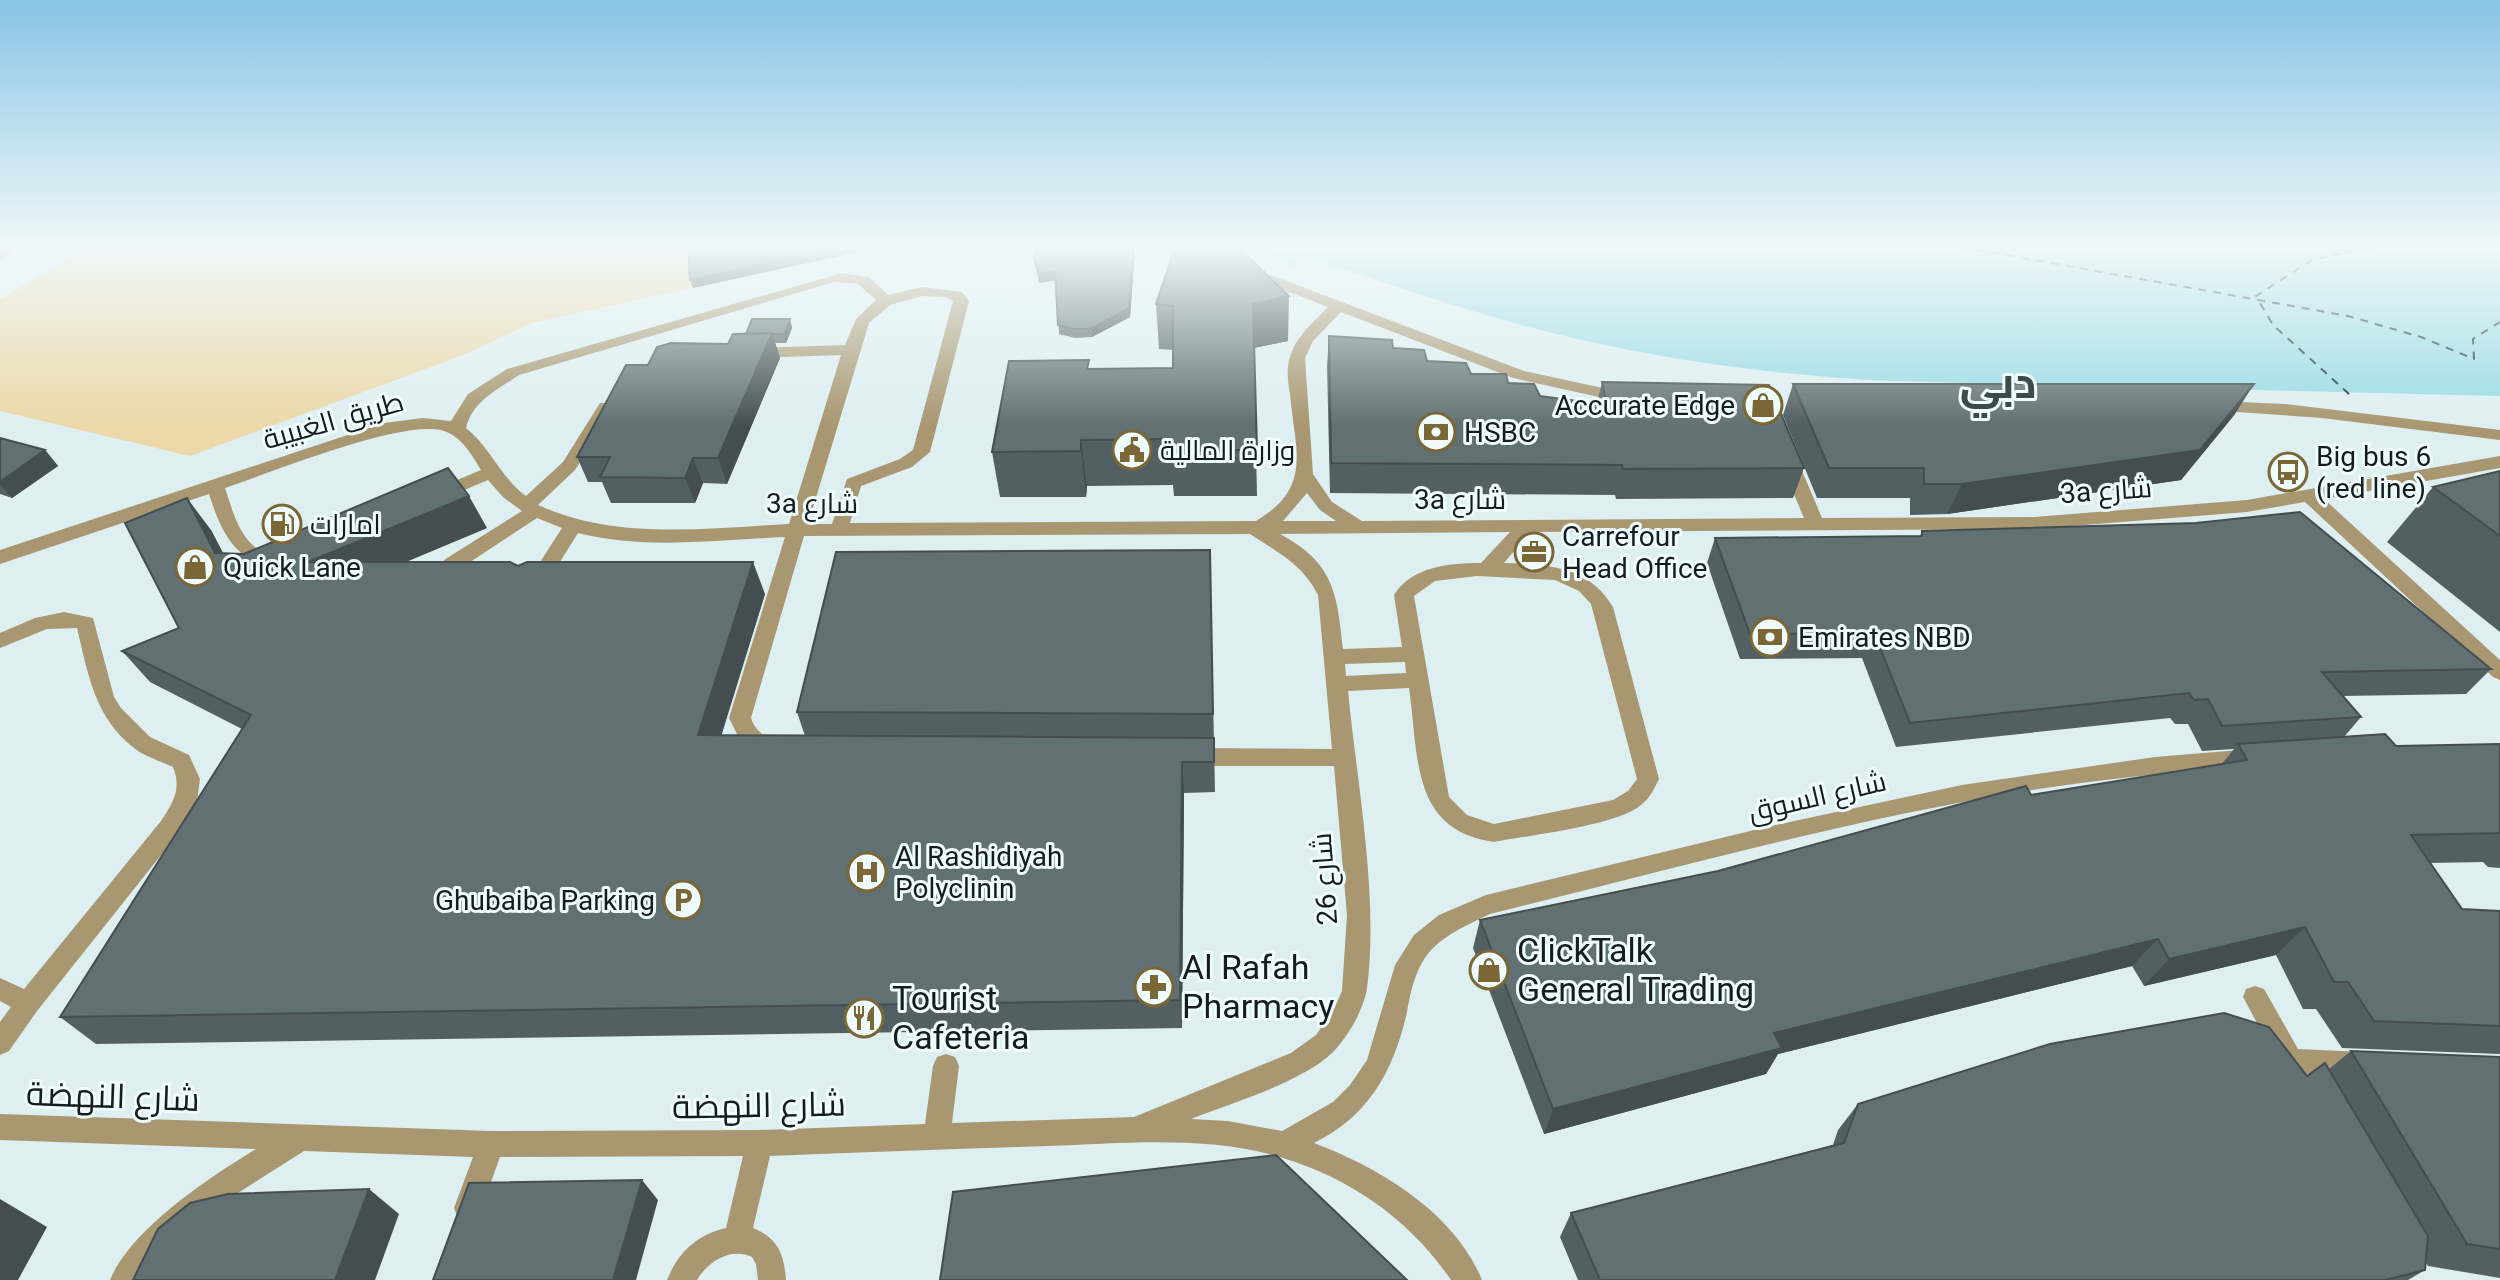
<svg xmlns="http://www.w3.org/2000/svg" width="2500" height="1280" viewBox="0 0 2500 1280" font-family="Roboto,Cairo,sans-serif">
<rect width="100%" height="100%" fill="#deeff2"/>
<polygon fill="#ecd8a8" points="88,247 685,247 695,287 532,323 466,354 190,456 0,411 0,299"/>
<path fill="#9adbe4" d="M1247 247H2500V396L1892 381C1768 375 1645 358 1525 326 1452 306 1380 281 1309 258L1294 267Z"/>
<g fill="none" stroke-linecap="round" stroke-linejoin="round">
<g stroke="#143539" stroke-width="2" stroke-dasharray="8 7" stroke-linecap="butt">
<polyline points="1962,247 2348,316 2421,337 2474,359 2473,339 2500,322"/>
<polyline points="2349,394 2273,325 2256,296 2312,260 2372,247"/>
</g>
<g fill="#a89770" fill-rule="evenodd">
<polygon points="6,247 25,247 0,259 0,250"/>
<path d="M1252 268 1524 371 1626 393 1634 398 1626 403 1513 378 1341 312 1313 341 1305 358 1313 474 1332 502 1362 521 1804 518 1779 459 1788 453 1797 459 1822 518 2034 517 2247 500 2500 456V468L2324 499 2500 660V680L2493 677 2305 502 2247 512 2034 529 1530 532 1504 563C1548 564 1589 566 1613 607L1659 779C1654 789 1650 798 1641 805 1616 826 1529 835 1494 842 1410 830 1419 756 1409 688L1348 691C1357 783 1379 897 1367 988 1364 1009 1348 1037 1333 1052 1303 1082 1231 1103 1191 1119L1228 1121 1282 1131 1333 1102 1350 1085 1367 1060 1395 965 1414 935 1439 915 1486 895 1771 826 1962 785 2155 757 2252 749 2260 752 2263 758 2260 764 2252 767C2187 771 2123 777 2059 786 1867 814 1678 868 1490 914 1469 924 1448 933 1432 949 1416 966 1411 990 1407 1012 1394 1070 1369 1116 1314 1143 1380 1168 1454 1212 1482 1280H1451C1411 1221 1352 1179 1283 1158 1212 1135 1122 1143 1049 1146 956 1149 863 1152 770 1156L753 1228C778 1238 784 1254 786 1280H758L756 1264 752 1257C731 1247 708 1261 697 1280H667C678 1253 696 1235 726 1228L743 1156 500 1157 478 1218 468 1222 458 1218 454 1208 473 1157 304 1151 213 1209 173 1245 142 1280H110C131 1229 210 1177 256 1149L0 1140V1114L491 1131 760 1130 925 1124 933 1066 937 1057 946 1054 955 1057 959 1066 952 1123 1134 1117 1291 1053 1316 1035 1333 1011 1342 991 1347 915 1334 766H1187L1179 763 1176 757 1179 751 1187 748 1332 749 1318 595C1302 563 1278 553 1250 534L804 536 751 718C756 735 772 737 779 750L776 756 768 758 742 744 729 718 785 537C717 540 645 550 578 533L543 589 536 591 526 584 562 528 537 518 458 570H444L442 565 444 560 522 511 503 497 488 480 443 499H431L428 495 431 491 481 470C472 455 462 437 444 431 404 418 270 473 225 488 232 509 238 534 256 548 264 554 273 552 279 560L270 567C232 558 220 528 209 494L0 564V550L384 423 423 418 451 421 468 394 507 369 842 273 869 277 888 295 922 287 962 292 969 301 930 452 912 467 861 486 850 523 1256 521C1313 487 1295 451 1290 394 1288 383 1286 368 1290 357 1296 336 1314 322 1328 307L1247 276V270ZM834 282 858 284 876 300 856 319 845 345 751 348 743 353 751 358 841 355 789 524C705 528 617 541 538 505L575 470 614 407 612 403H600L563 462 526 496C501 478 490 447 466 428 472 401 497 390 519 375ZM922 296 946 297 953 301 913 450 900 459 847 479 832 524H808L869 323 890 305ZM1307 493 1320 510 1336 521H1283ZM1510 532 1481 563C1450 563 1412 566 1394 595L1402 647 1343 649C1337 593 1334 563 1280 534ZM1477 576 1555 580 1579 591 1591 604 1637 779 1628 791 1613 800 1494 824 1467 815 1449 797 1414 596 1435 581ZM1405 662 1406 673 1346 676 1345 664Z"/>
<polygon points="2214,401 2286,404 2500,430 2500,440 2322,418 2208,410 2206,406"/>
<path d="M64 612 93 618 114 697 121 708 150 737 189 755 200 779 197 801 177 835 37 1011 9 1051 0 1055V1022L11 1007 0 1001V978L24 989 161 821C173 803 182 789 173 767 160 761 144 756 134 748 94 717 88 673 77 628L47 629 0 648V633L35 618Z"/>
<polygon points="2255,986 2264,989 2298,1049 2364,1052 2373,1055 2377,1064 2373,1073 2364,1076 2304,1074 2294,1078 2285,1075 2243,997 2246,989"/>
</g>
</g>
<g fill="#536063">
<polygon points="1035,247 1135,247 1130,317 1092,337 1075,338 1059,334 1056,280 1039,283 1034,256"/>
<polygon points="1186,247 1288,341 1254,348 1257,496 1174,496 1173,485 1087,486 1086,497 1000,497 992,452 1089,369 1173,368 1173,350 1159,349 1156,304"/>
<polygon points="790,319 792,328 786,343 775,343 780,358 727,484 703,483 695,503 611,503 602,482 588,482 577,457 648,365 728,344 746,334"/>
<polygon points="1329,336 1393,348 1427,361 1508,383 1540,396 1597,403 1602,382 1804,468 1793,498 1616,499 1615,495 1330,493 1327,366"/>
<polygon points="1793,384 2235,414 2181,480 1947,514 1910,515 1910,498 1817,498 1783,415"/>
<polygon points="0,438 45,450 58,466 12,498 0,494"/>
<polygon points="2500,471 2500,632 2387,542 2433,487"/>
<polygon points="487,528 404,562 518,566 765,594 721,735 805,736 797,712 1210,550 1215,792 1184,793 1182,1028 96,1044 60,1017 242,729 150,682 122,651 179,628 211,530 223,553 244,554"/>
<polygon points="1922,531 2491,669 2466,694 2343,696 2361,717 2344,737 2396,746 2500,744 2500,868 2488,867 2483,862 2430,863 2462,909 2500,911 2500,1054 2342,1048 2316,1009 2303,1009 2276,955 2144,986 2132,966 1778,1054 1766,1074 1544,1134 1473,948 1480,920 1718,871 2031,795 2221,765 2234,749 2202,751 2188,724 2175,724 2170,718 1896,747 1862,658 1740,659 1707,563 1715,538 1920,536"/>
<polygon points="2351,1051 2500,1057 2500,1278 2428,1266 2426,1263 2425,1270 2408,1280 1578,1280 1560,1237 1571,1213 1833,1145 1838,1130 1858,1104 2307,1076 2329,1069"/>
</g>
<g fill="#444e50">
<polygon points="838,247 857,247 858,252 693,288 690,280"/>
<polygon points="1134,247 1135,247 1130,317 1092,337 1091,329"/>
<polygon points="1055,271 1056,280 1039,283 1038,274"/>
<polygon points="1289,296 1288,341 1253,348 1253,304"/>
<polygon points="790,319 792,328 786,343 784,334"/>
<polygon points="772,333 780,358 727,484 718,458"/>
<polygon points="2254,384 2235,414 2181,480 1947,514 1962,484"/>
<polygon points="1081,440 1087,486 1086,497 1081,451"/>
<polygon points="45,450 58,466 12,498 0,484 0,482"/>
<polygon points="693,458 703,483 695,503 685,478"/>
<polygon points="469,496 487,528 330,594 308,562"/>
<polygon points="187,498 211,530 239,584 215,553"/>
<polygon points="753,562 765,594 712,766 698,735"/>
<polygon points="1182,762 1184,793 1182,1028 1180,1000"/>
<polygon points="2305,927 2276,955 2144,986 2169,959"/>
<polygon points="2158,939 2132,966 1778,1054 1766,1074 1544,1134 1553,1109 1774,1033"/>
<polygon points="642,1180 658,1200 636,1280 613,1280"/>
<polygon points="369,1189 399,1214 375,1280 335,1280"/>
<polygon points="0,1199 47,1227 18,1280 0,1280"/>
</g>
<g fill="#617073" stroke="#444e50" stroke-width="2">
<polygon points="688,247 838,247 690,280"/>
<polygon points="1035,247 1134,247 1129,308 1091,329 1074,329 1058,325 1055,271 1038,274 1034,256"/>
<polygon points="1186,247 1238,247 1289,296 1253,304 1257,450 1171,450 1171,439 1081,440 1081,451 992,452 1009,361 1089,360 1087,369 1173,368 1173,306 1156,304 1174,251"/>
<polygon points="752,319 790,319 784,334 746,334"/>
<polygon points="772,333 718,458 693,458 685,478 600,477 610,457 577,457 626,365 648,365 657,347 671,343 728,344 733,334"/>
<polygon points="1329,336 1392,340 1393,348 1424,350 1427,361 1466,363 1471,374 1506,374 1508,383 1534,384 1540,396 1607,405 1602,382 1769,385 1804,468 1623,469 1622,465 1331,463"/>
<polygon points="1793,384 2254,384 2200,450 1962,484 1924,484 1924,468 1829,468"/>
<polygon points="0,438 45,450 0,482"/>
<polygon points="448,468 469,496 308,562 510,562 518,566 527,562 753,562 698,735 1214,738 1214,762 1182,762 1180,1000 60,1017 251,715 122,651 179,628 125,523 187,498 215,553 244,554"/>
<polygon points="2500,471 2500,536 2433,487"/>
<polygon points="2300,512 2491,669 2322,672 2361,717 2222,726 2208,699 2194,700 2189,693 1910,723 1874,633 1750,634 1715,538 1922,536 1922,531 2196,523"/>
<polygon points="1210,550 1213,714 797,712 836,552"/>
<polygon points="2385,734 2396,746 2500,744 2500,833 2411,835 2462,909 2500,911 2500,1026 2374,1021 2348,982 2334,982 2305,927 2169,959 2158,939 1774,1033 1782,1048 1553,1109 1480,920 1718,871 2026,786 2031,795 2247,760 2238,744"/>
<polygon points="2224,1013 2269,1027 2307,1076 2325,1063 2428,1236 2425,1270 2385,1280 1600,1280 1571,1213 1844,1143 1858,1104 2050,1044"/>
<polygon points="2351,1051 2500,1057 2500,1249 2467,1244"/>
<polygon points="1276,1155 1407,1280 940,1280 953,1192"/>
<polygon points="642,1180 613,1280 433,1280 469,1183"/>
<polygon points="369,1189 335,1280 133,1280 158,1229 190,1203 228,1194"/>
</g>
<linearGradient id="sky" x2="0" y2="1"><stop stop-color="#89c4e6"/><stop offset="0.58" stop-color="#f0f8f9"/><stop offset="1" stop-color="#f0f8f9" stop-opacity="0"/></linearGradient>
<rect width="2500" height="426" fill="url(#sky)"/>
<defs>
<symbol id="shop-ring" viewBox="-11 -11 22 22"><circle r="9.5" fill="#eefcfe" stroke="#7b6736" stroke-width="1.5"/><path d="M-5-2.5h2.3a2.7 3.5 0 0 1 5.4 0H5L5.5 6h-11ZM-1.5-2.5h3a1.5 2.3 0 0 0-3 0Z" fill="#7b6736"/></symbol>
<symbol id="bank-ring" viewBox="-11 -11 22 22"><circle r="9.5" fill="#eefcfe" stroke="#7b6736" stroke-width="1.5"/><path d="M-6-4H6V4H-6ZM0-2.3a2.3 2.3 0 1 0 0 4.6a2.3 2.3 0 1 0 0-4.6Z" fill="#7b6736"/></symbol>
<symbol id="civic-ring" viewBox="-11 -11 22 22"><circle r="9.5" fill="#eefcfe" stroke="#7b6736" stroke-width="1.5"/><path d="M-.6-6.5H3V-4.5H.6V-3L4-1V1h2V6H-6V1h2V-1L-.6-3ZM-1.2 2.5V6h2.4V2.5Z" fill="#7b6736"/></symbol>
<symbol id="bus-ring" viewBox="-11 -11 22 22"><circle r="9.5" fill="#eefcfe" stroke="#7b6736" stroke-width="1.5"/><path d="M-5-6H5V4H4V6H2V4H-2V6H-4V4H-5ZM-3.5-4V0h7V-4ZM-3.5 1.2v1.5H-2V1.2ZM2 1.2v1.5H3.5V1.2Z" fill="#7b6736"/></symbol>
<symbol id="fuel-ring" viewBox="-11 -11 22 22"><circle r="9.5" fill="#eefcfe" stroke="#7b6736" stroke-width="1.5"/><path d="M-5.5-6h7V0h2V4h1.3V-2.5L3-4.5l.8-.8L6-3V5H2.5V1h-1V6h-7ZM-4.2-4.7v3.2H.2V-4.7Z" fill="#7b6736"/></symbol>
<symbol id="office-ring" viewBox="-11 -11 22 22"><circle r="9.5" fill="#eefcfe" stroke="#7b6736" stroke-width="1.5"/><path d="M-6-3h4V-5.5h4V-3h4V5H-6ZM-1-4.5V-3h2v-1.5ZM-6 0V1H6V0Z" fill="#7b6736"/></symbol>
<symbol id="hospital-ring" viewBox="-11 -11 22 22"><circle r="9.5" fill="#eefcfe" stroke="#7b6736" stroke-width="1.5"/><path d="M-5-5h3v3.5h4V-5h3V5h-3V1.5h-4V5h-3Z" fill="#7b6736"/></symbol>
<symbol id="parking-ring" viewBox="-11 -11 22 22"><circle r="9.5" fill="#eefcfe" stroke="#7b6736" stroke-width="1.5"/><path d="M-3.5-5.5H1a3.5 3.5 0 0 1 0 7H-1V5.5H-3.5ZM-1-3.4V-.6H.8a1.4 1.4 0 0 0 0-2.8Z" fill="#7b6736"/></symbol>
<symbol id="pharmacy-ring" viewBox="-11 -11 22 22"><circle r="9.5" fill="#eefcfe" stroke="#7b6736" stroke-width="1.5"/><path d="M-2-6h4v4h4v4h-4v4h-4v-4h-4v-4h4Z" fill="#7b6736"/></symbol>
<symbol id="restaurant-ring" viewBox="-11 -11 22 22"><circle r="9.5" fill="#eefcfe" stroke="#7b6736" stroke-width="1.5"/><path d="M-5-6h1v4h1v-4h1v4h1v-4h1v5L-1.5 .5V6h-2V.5L-5-1ZM5-6V6H3V1.5H1.5Q1.5-4 5-6Z" fill="#7b6736"/></symbol>
</defs>
<g fill-rule="evenodd">
<use href="#shop-ring" x="1741" y="383" width="44" height="44"/>
<use href="#bank-ring" x="1414" y="410" width="44" height="44"/>
<use href="#civic-ring" x="1110" y="428" width="44" height="44"/>
<use href="#bus-ring" x="2266" y="450" width="44" height="44"/>
<use href="#fuel-ring" x="260" y="502" width="44" height="44"/>
<use href="#office-ring" x="1512" y="530" width="44" height="44"/>
<use href="#shop-ring" x="173" y="545" width="44" height="44"/>
<use href="#bank-ring" x="1748" y="615" width="44" height="44"/>
<use href="#hospital-ring" x="845" y="850" width="44" height="44"/>
<use href="#parking-ring" x="661" y="878" width="44" height="44"/>
<use href="#shop-ring" x="1467" y="948" width="44" height="44"/>
<use href="#pharmacy-ring" x="1132" y="965" width="44" height="44"/>
<use href="#restaurant-ring" x="842" y="996" width="44" height="44"/>
</g>
<g text-anchor="middle" stroke-width="6" stroke-linejoin="round" paint-order="stroke">
<g font-size="28" fill="#161c1d" stroke="#eefcfe" text-anchor="start">
<text x="1735" y="415" text-anchor="end">Accurate Edge</text>
<text x="1464" y="442">HSBC</text>
<text x="1160" y="460">وزارة المالية</text>
<text x="2316" y="466">Big bus 6<tspan x="2316" dy="32">(red line)</tspan></text>
<text x="310" y="534">امارات</text>
<text x="1562" y="546">Carrefour<tspan x="1562" dy="32">Head Office</tspan></text>
<text x="223" y="577">Quick Lane</text>
<text x="1798" y="647">Emirates NBD</text>
<text x="895" y="866">Al Rashidiyah<tspan x="895" dy="32">Polyclinin</tspan></text>
<text x="655" y="910" text-anchor="end">Ghubaiba Parking</text>
</g>
<g font-size="28" fill="#161c1d" stroke="#eefcfe">
<text transform="translate(333 420) rotate(-16)" y="10">طريق الغبيبة</text>
<text transform="translate(2106 490) rotate(-4)" y="10">3a شارع</text>
<text x="1460" y="509">3a شارع</text>
<text x="812" y="513">3a شارع</text>
<text transform="translate(1817 796) rotate(-13)" y="10">شارع السوق</text>
<text transform="translate(1324 879) rotate(-94)" y="10">شارع 26</text>
</g>
<g font-size="34" fill="#161c1d" stroke="#eefcfe" text-anchor="start">
<text x="1517" y="962">ClickTalk<tspan x="1517" dy="39">General Trading</tspan></text>
<text x="1182" y="979">Al Rafah<tspan x="1182" dy="39">Pharmacy</tspan></text>
<text x="892" y="1010">Tourist<tspan x="892" dy="39">Cafeteria</tspan></text>
</g>
<g font-size="34" fill="#161c1d" stroke="#eefcfe">
<text transform="translate(113 1096) rotate(2)" y="12">شارع النهضة</text>
<text transform="translate(759 1105) rotate(-1)" y="12">شارع النهضة</text>
</g>
<g font-size="44" font-weight="bold" fill="#3b4a4c" stroke="#eefcfe">
<text x="1998" y="398">دبي</text>
</g>
</g>
</svg>
